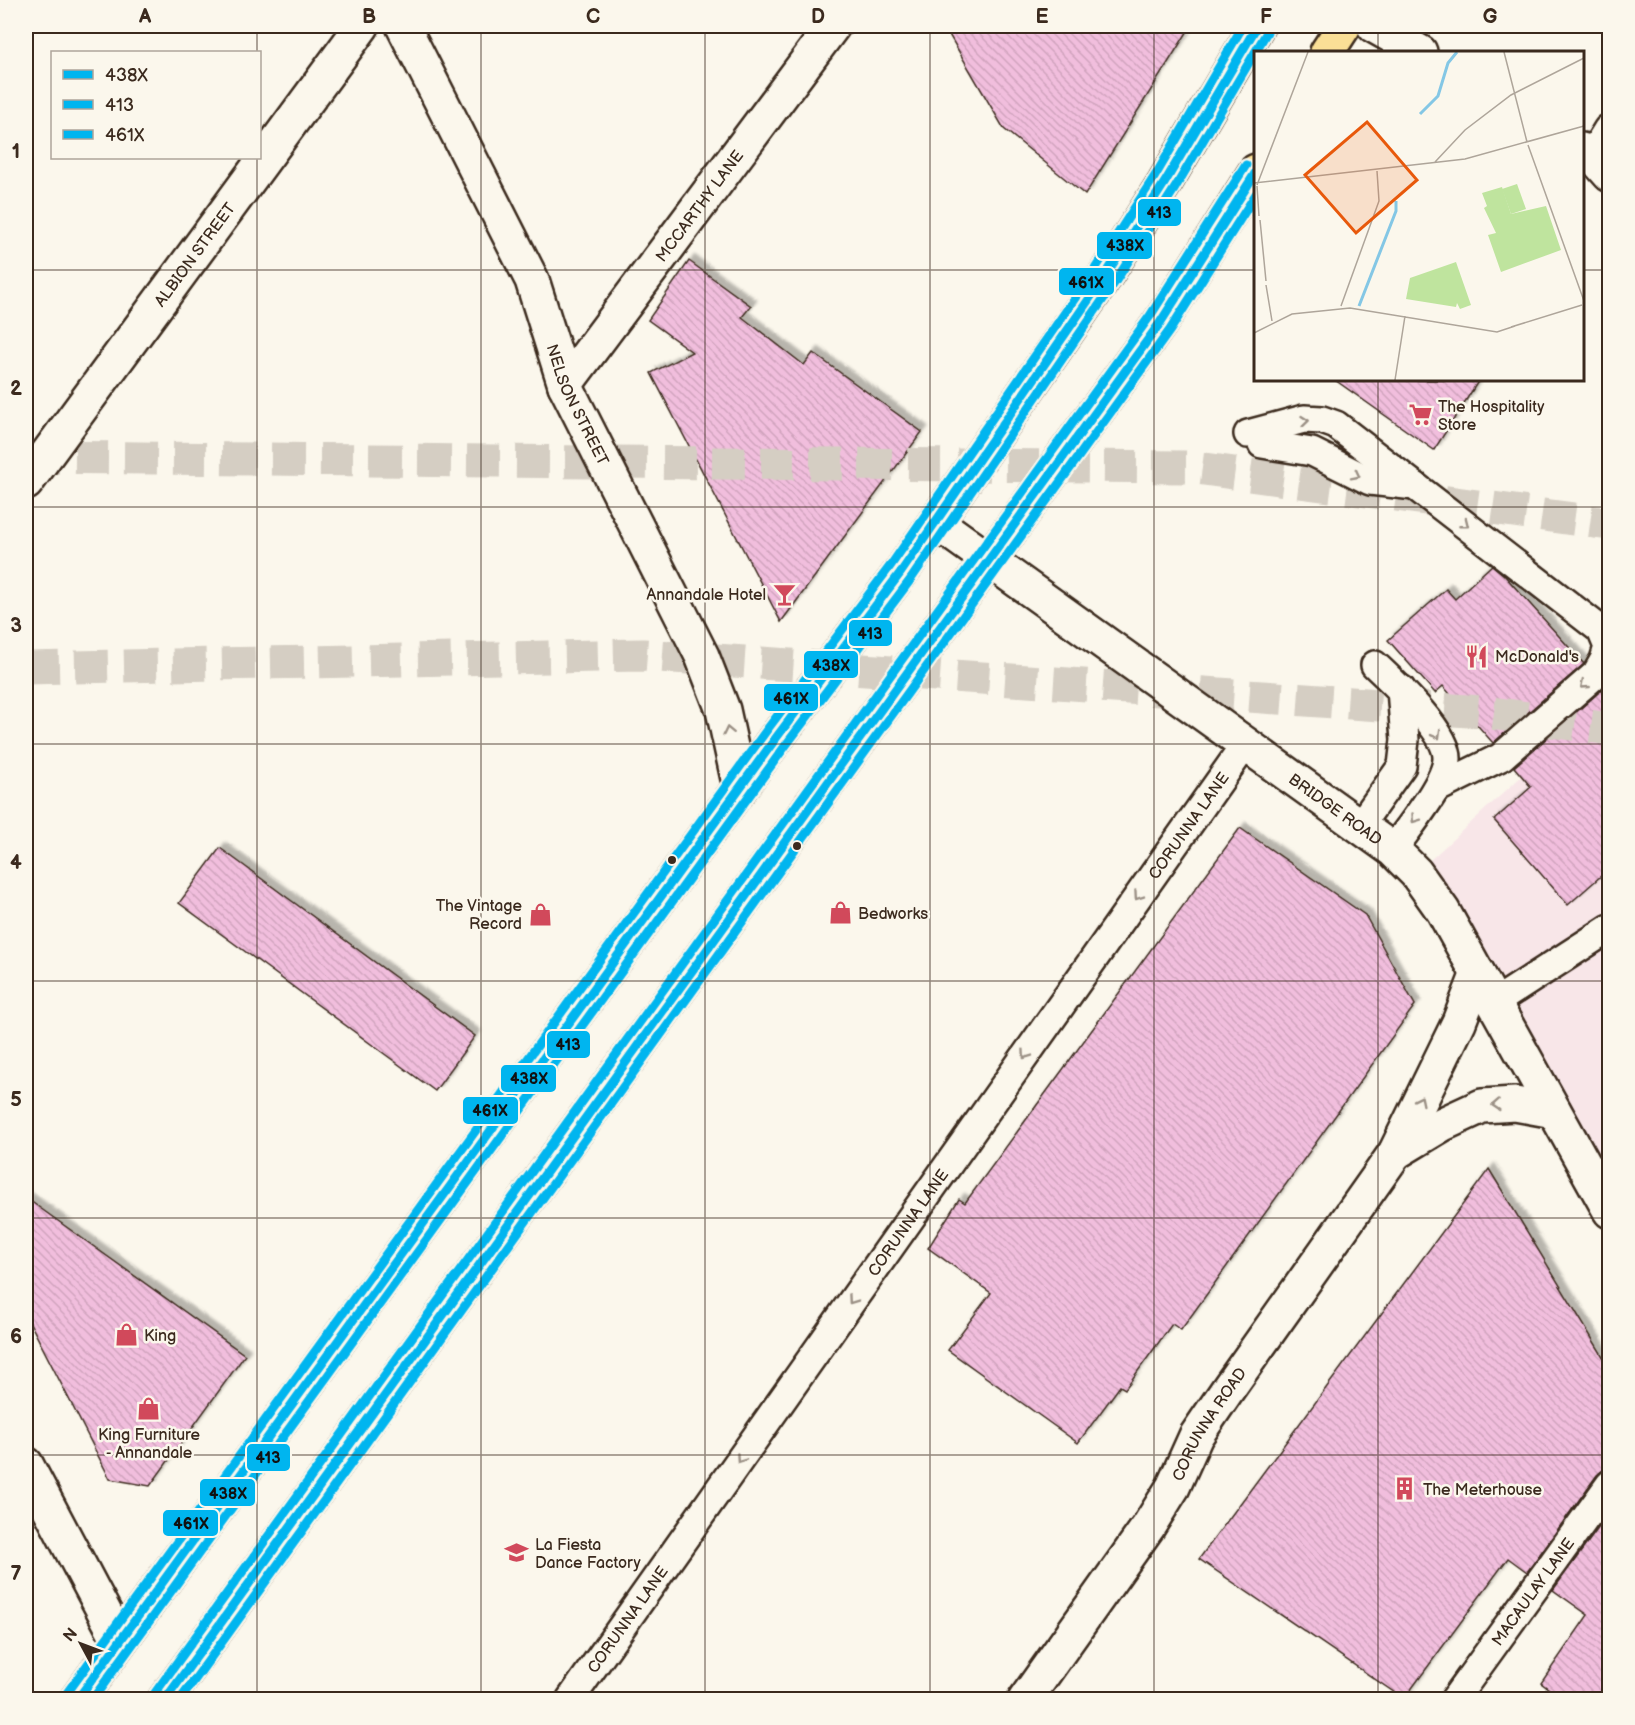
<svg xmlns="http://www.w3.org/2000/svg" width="1635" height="1725" viewBox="0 0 1635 1725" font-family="'Balsamiq Sans',sans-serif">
<defs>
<pattern id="building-back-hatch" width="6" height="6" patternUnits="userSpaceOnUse" patternTransform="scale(1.5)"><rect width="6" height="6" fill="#f1bedd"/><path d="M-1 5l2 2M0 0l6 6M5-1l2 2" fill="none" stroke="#d0a3bd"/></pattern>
<filter id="shadow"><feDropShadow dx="5.5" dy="-5.5" stdDeviation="1.5" flood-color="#0004"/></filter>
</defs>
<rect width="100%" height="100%" fill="#fbf7ec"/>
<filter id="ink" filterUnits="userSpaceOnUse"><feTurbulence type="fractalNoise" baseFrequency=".0167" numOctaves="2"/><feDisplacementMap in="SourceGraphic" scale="12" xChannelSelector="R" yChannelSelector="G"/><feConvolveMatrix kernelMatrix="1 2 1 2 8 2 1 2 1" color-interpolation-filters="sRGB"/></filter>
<g filter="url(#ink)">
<polygon fill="#f8e6e8" points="1609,696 1609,1211 1416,873"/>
<g fill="url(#building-back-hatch)" stroke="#3b2a1e" stroke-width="1.5" filter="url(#shadow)">
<polygon points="944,26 1191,26 1085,195 1004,129"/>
<polygon points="689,261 751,306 742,317 804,365 813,353 922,432 781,622 651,373 692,352 648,320"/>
<polygon points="1335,380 1479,380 1434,450"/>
<polygon points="1492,565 1504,575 1584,664 1493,743 1443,686 1435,693 1388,640 1446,589 1455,599"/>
<polygon points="1605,687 1610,693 1610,868 1568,905 1494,820 1531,787 1514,767"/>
<polygon points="1240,828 1365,915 1415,1005 1181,1330 1172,1324 1125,1389 1120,1386 1078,1443 948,1350 991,1293 928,1248 959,1199 965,1203"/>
<polygon points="220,848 475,1036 435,1091 179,903"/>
<polygon points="1489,1169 1610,1368 1610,1469 1603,1470 1597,1475 1527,1572 1508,1558 1404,1699 1199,1559"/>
<polygon points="26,1198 245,1355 150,1486 110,1479 26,1315"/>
<polygon points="1610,1512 1610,1700 1564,1700 1541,1683 1588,1615 1553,1590"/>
</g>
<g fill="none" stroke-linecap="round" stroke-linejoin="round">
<g stroke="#d5cec3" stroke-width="33" stroke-dasharray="33 16" stroke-linecap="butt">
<polyline points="26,457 1190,467 1610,524"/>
<polyline points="26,668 643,655 1483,712 1610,729"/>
</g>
<defs>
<g id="lane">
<polyline points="1248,434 1304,419 1322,420 1336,425 1601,630 1608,647 1604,660 1596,674 1501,757 1436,789"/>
<polyline points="1262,444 1312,452 1370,481 1415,486"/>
<path d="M1375 665C1394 683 1448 732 1447 759 1446 783 1407 829 1393 850"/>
<polyline points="1360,825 1402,766 1405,740 1401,689"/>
<polyline points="1494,1003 1610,928"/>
<path id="s1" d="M570 1700 1245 745"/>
<path id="s2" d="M1454 1700 1610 1484"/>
</g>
<g id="street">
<path id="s3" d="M403 26 532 280 565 385 702 656 723 710 740 788"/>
<polyline points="1374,26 1420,52"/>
<polyline points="1582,150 1594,157 1610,175"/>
<polyline points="1594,157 1610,131"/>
<path id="s4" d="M565 385 833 26"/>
<path id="s5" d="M26 483 362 26"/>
<polyline points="1395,1153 1443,1124 1482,1106 1515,1104 1554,1111"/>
<polyline points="26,1464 119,1640"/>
<path id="s6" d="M1025 1700 1148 1527 1173 1487 1196 1436 1228 1389 1395 1153 1459 1022 1478 973"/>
</g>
<g id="secondary">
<path id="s7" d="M936 522 1393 850 1416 873 1443 911 1610 1211"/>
</g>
<g id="highway">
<polyline points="1327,52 1344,26"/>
<polyline points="77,1700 776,738 901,572 1105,276 1165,182 1257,26"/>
<polyline points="165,1700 1160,323 1256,171"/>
</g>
</defs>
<use href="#lane" stroke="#3b2a1e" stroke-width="32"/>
<use href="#street" stroke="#3b2a1e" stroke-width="38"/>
<use href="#secondary" stroke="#3b2a1e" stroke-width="38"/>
<use href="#highway" stroke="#3b2a1e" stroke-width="38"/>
<use href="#lane" stroke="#fbf7ec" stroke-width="27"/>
<use href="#street" stroke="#fbf7ec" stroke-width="33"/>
<use href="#secondary" stroke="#fbf7ec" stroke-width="33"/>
<use href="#highway" stroke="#fadf96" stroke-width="33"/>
<defs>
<g id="bus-1">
<polyline points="77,1700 776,738 901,572 1105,276 1165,182 1257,26"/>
<polyline points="165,1700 1160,323 1256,172"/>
</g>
<g id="bus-2">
<polyline points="92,1700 786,745 911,579 1115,282 1175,188 1267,32"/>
<polyline points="180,1700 1170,330 1256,194"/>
</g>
<g id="bus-3">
<polyline points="67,1693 766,731 891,565 1095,269 1155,176 1243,26"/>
<polyline points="155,1693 1150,316 1246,165"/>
</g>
</defs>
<use href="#bus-1" stroke="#fbf7ec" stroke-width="14"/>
<use href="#bus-2" stroke="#fbf7ec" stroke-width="14"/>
<use href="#bus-3" stroke="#fbf7ec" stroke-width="14"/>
<use href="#bus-1" stroke="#00b5ef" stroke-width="9"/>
<use href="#bus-2" stroke="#00b5ef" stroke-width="9"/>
<use href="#bus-3" stroke="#00b5ef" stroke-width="9"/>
</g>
<defs><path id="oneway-chevron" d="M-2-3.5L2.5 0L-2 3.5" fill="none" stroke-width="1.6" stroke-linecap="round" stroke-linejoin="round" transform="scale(1.5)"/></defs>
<g stroke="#9b9085">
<use href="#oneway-chevron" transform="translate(1305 421) rotate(-6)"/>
<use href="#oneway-chevron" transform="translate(1356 475) rotate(27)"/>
<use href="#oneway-chevron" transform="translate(1465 524) rotate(38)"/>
<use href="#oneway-chevron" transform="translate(1584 685) rotate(139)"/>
<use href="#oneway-chevron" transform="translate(728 731) rotate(-102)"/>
<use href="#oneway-chevron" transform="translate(1437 735) rotate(60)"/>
<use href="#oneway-chevron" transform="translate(1415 819) rotate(126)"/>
<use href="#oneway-chevron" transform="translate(1138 896) rotate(125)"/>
<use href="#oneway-chevron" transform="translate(1026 1055) rotate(125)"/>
<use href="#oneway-chevron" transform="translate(1420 1100) rotate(-64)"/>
<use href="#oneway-chevron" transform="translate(1496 1105) rotate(176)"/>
<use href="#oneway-chevron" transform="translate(852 1300) rotate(125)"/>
<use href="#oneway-chevron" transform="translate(740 1459) rotate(125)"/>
</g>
</g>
<path fill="none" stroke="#3b2a1e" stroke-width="1.5" stroke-opacity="0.55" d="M257 26V52M481 26V1700M705 26V1700M930 26V1700M1154 26V1700M1378 26V52M257 158V1700M26 270H1256M1582 270H1610M1378 380V1700M26 507H1610M26 744H1610M26 981H1610M26 1218H1610M26 1455H1610"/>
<defs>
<symbol id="supermarket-bare" viewBox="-9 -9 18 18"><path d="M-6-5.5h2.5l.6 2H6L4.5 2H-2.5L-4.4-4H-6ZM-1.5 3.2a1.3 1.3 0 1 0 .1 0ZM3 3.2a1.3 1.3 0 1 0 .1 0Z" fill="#d1495b" stroke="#fbf7ec" stroke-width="2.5" paint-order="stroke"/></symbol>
<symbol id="bar-bare" viewBox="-9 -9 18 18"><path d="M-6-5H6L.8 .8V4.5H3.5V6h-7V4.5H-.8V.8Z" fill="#d1495b" stroke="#fbf7ec" stroke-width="2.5" paint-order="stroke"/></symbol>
<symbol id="restaurant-bare" viewBox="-9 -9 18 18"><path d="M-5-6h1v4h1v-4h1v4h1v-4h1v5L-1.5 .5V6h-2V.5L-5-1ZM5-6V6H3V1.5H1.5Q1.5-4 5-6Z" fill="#d1495b" stroke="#fbf7ec" stroke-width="2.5" paint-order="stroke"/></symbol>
<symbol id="shop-bare" viewBox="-9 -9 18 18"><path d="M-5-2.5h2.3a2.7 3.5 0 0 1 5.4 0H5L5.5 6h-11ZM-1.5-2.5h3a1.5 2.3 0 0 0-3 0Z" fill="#d1495b" stroke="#fbf7ec" stroke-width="2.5" paint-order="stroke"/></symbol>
<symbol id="building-bare" viewBox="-9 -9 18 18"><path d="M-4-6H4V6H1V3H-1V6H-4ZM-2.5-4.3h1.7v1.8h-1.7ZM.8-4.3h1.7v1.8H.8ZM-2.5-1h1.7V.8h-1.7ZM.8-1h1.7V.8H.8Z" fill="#d1495b" stroke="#fbf7ec" stroke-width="2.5" paint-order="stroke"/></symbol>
<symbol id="school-bare" viewBox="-9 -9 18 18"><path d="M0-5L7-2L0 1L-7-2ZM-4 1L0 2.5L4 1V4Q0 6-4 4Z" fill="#d1495b" stroke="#fbf7ec" stroke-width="2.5" paint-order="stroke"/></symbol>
</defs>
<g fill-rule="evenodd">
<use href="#supermarket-bare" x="1404" y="398" width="33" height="33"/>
<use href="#bar-bare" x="768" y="578" width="33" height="33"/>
<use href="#restaurant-bare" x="1460" y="640" width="33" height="33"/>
<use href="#shop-bare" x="824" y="896" width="33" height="33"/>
<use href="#shop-bare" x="524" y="898" width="33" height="33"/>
<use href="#shop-bare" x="110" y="1318" width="33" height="33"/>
<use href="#shop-bare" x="132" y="1392" width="33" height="33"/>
<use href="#building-bare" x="1388" y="1472" width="33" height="33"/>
<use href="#school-bare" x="500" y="1536" width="33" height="33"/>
</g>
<g fill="#3b2a1e" stroke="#fbf7ec" stroke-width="2">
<circle cx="797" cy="846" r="5"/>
<circle cx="672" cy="860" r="5"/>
</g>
<g text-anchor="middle" stroke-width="5" stroke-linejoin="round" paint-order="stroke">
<g font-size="16" fill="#3b2a1e" stroke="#fbf7ec">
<text dy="6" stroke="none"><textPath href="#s4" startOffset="224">MCCARTHY LANE</textPath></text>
<text dy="6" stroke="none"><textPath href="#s5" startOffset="284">ALBION STREET</textPath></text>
<text dy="6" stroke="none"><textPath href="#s3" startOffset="418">NELSON STREET</textPath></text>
<text dy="6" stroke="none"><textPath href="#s7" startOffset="492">BRIDGE ROAD</textPath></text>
<text dy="6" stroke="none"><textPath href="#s1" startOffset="1071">CORUNNA LANE</textPath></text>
<text dy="6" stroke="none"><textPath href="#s1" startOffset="585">CORUNNA LANE</textPath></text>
<text dy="6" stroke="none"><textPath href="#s6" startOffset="332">CORUNNA ROAD</textPath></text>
<text dy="6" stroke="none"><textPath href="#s2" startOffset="134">MACAULAY LANE</textPath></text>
<text dy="6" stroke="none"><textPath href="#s1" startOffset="99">CORUNNA LANE</textPath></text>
</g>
<g font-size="16" fill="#3b2a1e" stroke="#fbf7ec" text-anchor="start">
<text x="1438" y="412">The Hospitality<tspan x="1438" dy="18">Store</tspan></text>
<text x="766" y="600" text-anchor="end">Annandale Hotel</text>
<text x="1495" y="662">McDonald's</text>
<text x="522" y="911" text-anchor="end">The Vintage<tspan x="522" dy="18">Record</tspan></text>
<text x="858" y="919">Bedworks</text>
<text x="144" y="1341">King</text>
<text x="149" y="1440" text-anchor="middle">King Furniture<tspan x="149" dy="18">- Annandale</tspan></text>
<text x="1423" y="1495">The Meterhouse</text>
<text x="535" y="1550">La Fiesta<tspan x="535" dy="18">Dance Factory</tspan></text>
</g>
</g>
<g transform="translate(1254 51)">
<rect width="330" height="330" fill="#fbf7ec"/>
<path d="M263 133 272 158 257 163 248 138Z" fill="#bfe49e"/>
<path d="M248 136 257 163 292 155 307 199 247 221 234 184 242 182 230 157 233 155 228 142ZM202 211 217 254 206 258 203 252 202 256 152 248 156 227Z" fill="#bfe49e"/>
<path fill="none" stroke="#84c7e5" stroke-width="3" d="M166 63 184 45 194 12 203 1M105 255 142 160V150"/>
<path fill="none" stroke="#aea59a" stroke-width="1.5" d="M250 1 273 91M274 94 330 250M181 111 211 79 257 44 330 7M0 132 211 108 330 75M3 134 54 1M3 135 5 165M6 169 12 230M12 234 18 270M87 255 125 150 123 120M257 276 328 254M0 282 38 263 96 257 243 281 261 275M141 329 151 265"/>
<path fill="#e8590c" fill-opacity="0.15" stroke="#e8590c" stroke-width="3" d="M113 71 163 129 102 182 51 124Z"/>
<rect width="330" height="330" fill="none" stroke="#3b2a1e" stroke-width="3"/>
</g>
<g stroke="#fbf7ec" stroke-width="2">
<rect x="1137" y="198" width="45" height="29" rx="6" fill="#00b5ef"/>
<rect x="1096" y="231" width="57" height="29" rx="6" fill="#00b5ef"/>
<rect x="1058" y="267" width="57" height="29" rx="6" fill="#00b5ef"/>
<rect x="848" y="619" width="45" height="28" rx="6" fill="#00b5ef"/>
<rect x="803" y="650" width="56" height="29" rx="6" fill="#00b5ef"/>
<rect x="763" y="683" width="56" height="29" rx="6" fill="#00b5ef"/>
<rect x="546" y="1030" width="45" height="29" rx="6" fill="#00b5ef"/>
<rect x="500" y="1064" width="57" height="29" rx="6" fill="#00b5ef"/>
<rect x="462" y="1096" width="57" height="29" rx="6" fill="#00b5ef"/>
<rect x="246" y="1443" width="45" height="29" rx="6" fill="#00b5ef"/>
<rect x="199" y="1478" width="57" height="29" rx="6" fill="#00b5ef"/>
<rect x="162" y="1509" width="57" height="28" rx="6" fill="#00b5ef"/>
</g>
<g font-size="16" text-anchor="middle" font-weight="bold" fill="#111">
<text x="1159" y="218">413</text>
<text x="1125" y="251">438X</text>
<text x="1086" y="288">461X</text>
<text x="870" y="639">413</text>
<text x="831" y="671">438X</text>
<text x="791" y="704">461X</text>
<text x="568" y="1050">413</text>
<text x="529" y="1084">438X</text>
<text x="490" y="1116">461X</text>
<text x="268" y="1463">413</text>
<text x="228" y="1499">438X</text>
<text x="191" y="1529">461X</text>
</g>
<rect width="1635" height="1725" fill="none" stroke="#fbf7ec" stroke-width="66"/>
<rect x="51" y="51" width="210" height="108" fill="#fbf7ec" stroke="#aea59a" stroke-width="1.5"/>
<rect x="63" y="70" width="30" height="9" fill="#00b5ef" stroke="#aea59a" stroke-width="1.5"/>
<text x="105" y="81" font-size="18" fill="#3b2a1e">438X</text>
<rect x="63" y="100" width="30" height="9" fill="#00b5ef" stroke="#aea59a" stroke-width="1.5"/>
<text x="105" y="111" font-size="18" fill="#3b2a1e">413</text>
<rect x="63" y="130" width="30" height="9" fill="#00b5ef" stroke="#aea59a" stroke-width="1.5"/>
<text x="105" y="141" font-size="18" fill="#3b2a1e">461X</text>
<g transform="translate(81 1644) rotate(311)" stroke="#fbf7ec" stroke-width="4.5" paint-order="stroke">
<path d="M0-4.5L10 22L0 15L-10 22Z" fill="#3b2a1e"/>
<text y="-9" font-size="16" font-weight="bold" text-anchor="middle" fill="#3b2a1e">N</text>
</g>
<rect x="33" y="33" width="1569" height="1659" fill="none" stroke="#3b2a1e" stroke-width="2"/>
<g font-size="20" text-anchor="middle" font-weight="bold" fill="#3b2a1e">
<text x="145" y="23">A</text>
<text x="369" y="23">B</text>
<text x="593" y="23">C</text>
<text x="818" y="23">D</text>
<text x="1042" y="23">E</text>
<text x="1266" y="23">F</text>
<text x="1490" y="23">G</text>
<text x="16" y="158">1</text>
<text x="16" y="395">2</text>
<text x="16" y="632">3</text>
<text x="16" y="869">4</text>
<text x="16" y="1106">5</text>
<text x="16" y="1343">6</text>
<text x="16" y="1580">7</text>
</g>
</svg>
